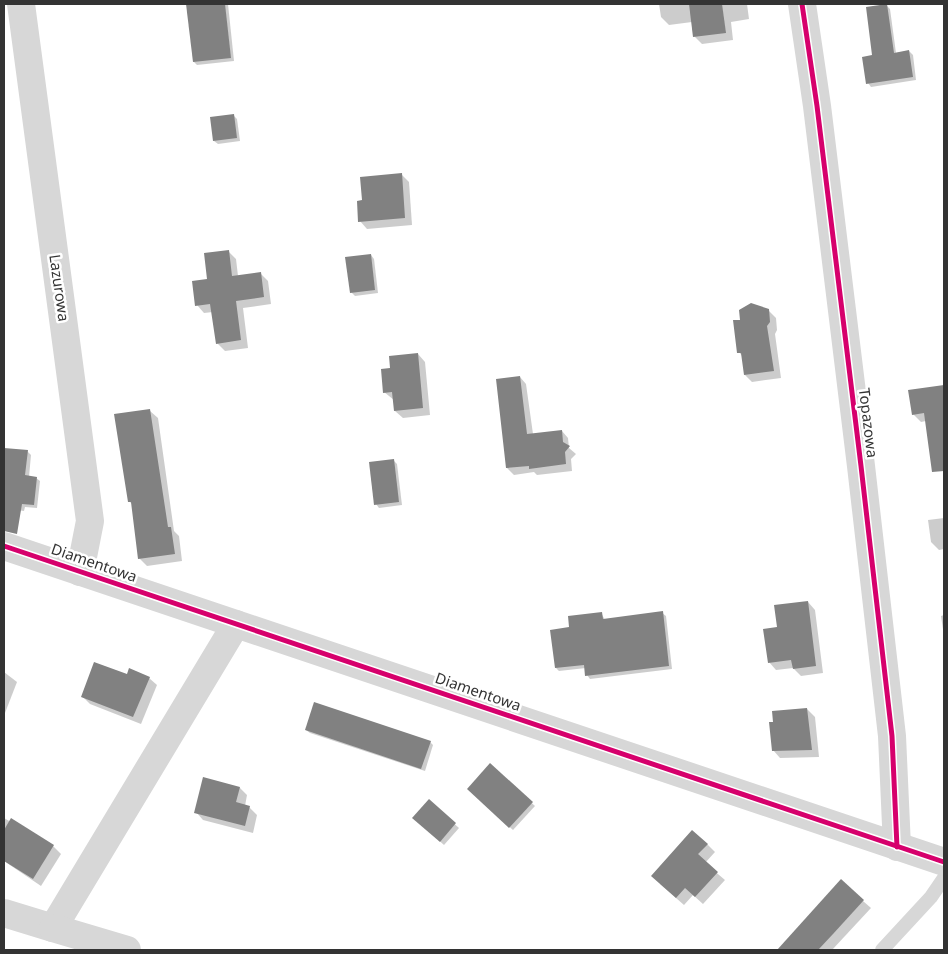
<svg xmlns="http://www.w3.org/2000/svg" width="948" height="954" viewBox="0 0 948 954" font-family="'Noto Sans',sans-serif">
<rect width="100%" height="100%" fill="#fff"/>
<g fill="#0003">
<polygon points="188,4 228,4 234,61 197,65 194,62"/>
<polygon points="659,4 747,4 749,19 731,22 733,40 702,44 694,36 692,22 669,25 661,17"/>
<polygon points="887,6 890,9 896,53 909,51 913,55 916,80 871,87 868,83"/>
<polygon points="233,115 237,119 240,141 218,144 214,141"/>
<polygon points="402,175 409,182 412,225 367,229 360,221 363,201"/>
<polygon points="228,251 236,259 238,276 260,273 268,281 271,304 243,308 248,348 225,351 217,343 213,312 204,313 197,305 208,280"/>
<polygon points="371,255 374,259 378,293 355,296 351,292"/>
<polygon points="768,310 776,318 777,330 775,334 781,378 752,382 745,375 743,357 739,352 741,321"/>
<polygon points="418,354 425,362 430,415 403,418 395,411 394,400 384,392 391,370"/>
<polygon points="520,377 526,384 533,434 562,431 568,438 569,448 576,454 571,459 572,471 537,475 534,472 514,475 507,468 497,380"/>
<polygon points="944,386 944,446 936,448 926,421 921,422 913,414 910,391"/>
<polygon points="150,411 158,418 174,531 179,536 182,561 147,566 139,558 133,505 129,501"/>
<polygon points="4,449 27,451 31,455 29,477 36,478 40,481 37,508 25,507 24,511 4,508"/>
<polygon points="393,460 397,464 402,505 379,508 376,504"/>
<polygon points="944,518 944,549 939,550 931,542 928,520"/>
<polygon points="808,602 815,610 823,673 801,676 793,668 776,670 769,662 779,628"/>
<polygon points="601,613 605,620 662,613 666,616 672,669 590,679 587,675 586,668 559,671 556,668 571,628"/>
<polygon points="944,615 944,636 941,616"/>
<polygon points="4,672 17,682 5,713 4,713"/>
<polygon points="127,676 149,678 157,685 141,724 90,704 82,696"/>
<polygon points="807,709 815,717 819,757 780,758 773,750 774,723"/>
<polygon points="306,730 430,742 433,745 425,771 310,733"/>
<polygon points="490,765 535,806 513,830 468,789"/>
<polygon points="204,779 240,788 247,795 245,806 249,807 257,815 253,833 203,820 196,812"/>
<polygon points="429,801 459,828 444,845 414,818"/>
<polygon points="4,818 53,846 61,854 41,886 4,861"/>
<polygon points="707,844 715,852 705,863 725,880 703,904 693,895 684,905 660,884"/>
<polygon points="863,901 871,908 832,950 784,950 781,947"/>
</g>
<g fill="#818181">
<polygon points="186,4 225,4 231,58 193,62"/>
<polygon points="689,4 722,4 726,33 693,37"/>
<polygon points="887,4 894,53 909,50 913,77 866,84 862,57 872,55 866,7"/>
<polygon points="234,114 237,138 213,141 210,117"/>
<polygon points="402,173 405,218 358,222 357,201 362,200 360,177"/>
<polygon points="229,250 232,276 261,272 264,297 236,301 241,340 216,344 210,304 195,306 192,281 207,279 204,253"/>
<polygon points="371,254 375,290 350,293 345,257"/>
<polygon points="751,303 769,309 770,322 767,326 774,371 744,375 741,353 737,353 733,320 740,320 739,310"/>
<polygon points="418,353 423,408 394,411 392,392 383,393 381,369 390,368 389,356"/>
<polygon points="520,376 527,434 562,430 563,442 570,446 565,452 566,464 529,469 529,466 506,468 496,379"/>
<polygon points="944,385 944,471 932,472 924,413 912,415 908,390"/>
<polygon points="150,409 168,527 171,527 175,554 138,559 131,502 128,502 114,414"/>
<polygon points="4,448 28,450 25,475 37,477 34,505 22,504 17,534 4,531"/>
<polygon points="394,459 399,502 374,505 369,462"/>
<polygon points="808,601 816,666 793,669 791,660 768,663 763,629 777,627 774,605"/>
<polygon points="663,611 669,666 585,676 584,665 555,668 550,630 569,627 568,616 602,612 603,619"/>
<polygon points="94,662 127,674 129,668 150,677 133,717 81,697"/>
<polygon points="314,702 431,741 421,769 305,730"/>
<polygon points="807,708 812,750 772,751 769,722 773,722 772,711"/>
<polygon points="490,763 533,802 509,828 467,789"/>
<polygon points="203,777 240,787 236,802 250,806 245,826 194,813"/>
<polygon points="429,799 456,823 440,842 412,818"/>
<polygon points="11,818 54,845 33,879 4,861 4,830"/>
<polygon points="692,830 708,844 698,854 718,872 695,897 685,888 676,898 651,876"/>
<polygon points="841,879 864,900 833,934 818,950 777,950"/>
</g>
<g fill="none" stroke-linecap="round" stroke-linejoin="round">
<polyline stroke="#d7d7d7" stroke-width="14" points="882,950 931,897 944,878"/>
<g stroke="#d7d7d7" stroke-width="28">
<polyline points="21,4 90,521 80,572"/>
<polyline points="802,4 817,106 861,466 892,736 897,847"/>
<polyline points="4,546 944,862"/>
<polyline points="4,913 53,928 236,624"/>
<polyline points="53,928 127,950"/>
</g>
<defs>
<g id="cycleway">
<polyline points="802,4 817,106 861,466 892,736 897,847"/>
<polyline points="4,546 944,862"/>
</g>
</defs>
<use href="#cycleway" stroke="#fff" stroke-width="8"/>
<use href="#cycleway" stroke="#d6006c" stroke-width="5"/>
</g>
<g text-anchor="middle" stroke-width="5" stroke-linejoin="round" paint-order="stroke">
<g font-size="15" fill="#333" stroke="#fff">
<text transform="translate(59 288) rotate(82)" y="5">Lazurowa</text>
<text transform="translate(868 423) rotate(83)" y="5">Topazowa</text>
<text transform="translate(94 563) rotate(19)" y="5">Diamentowa</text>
<text transform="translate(478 692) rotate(19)" y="5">Diamentowa</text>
</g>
</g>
<rect width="948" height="954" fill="none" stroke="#333333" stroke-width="10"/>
</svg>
